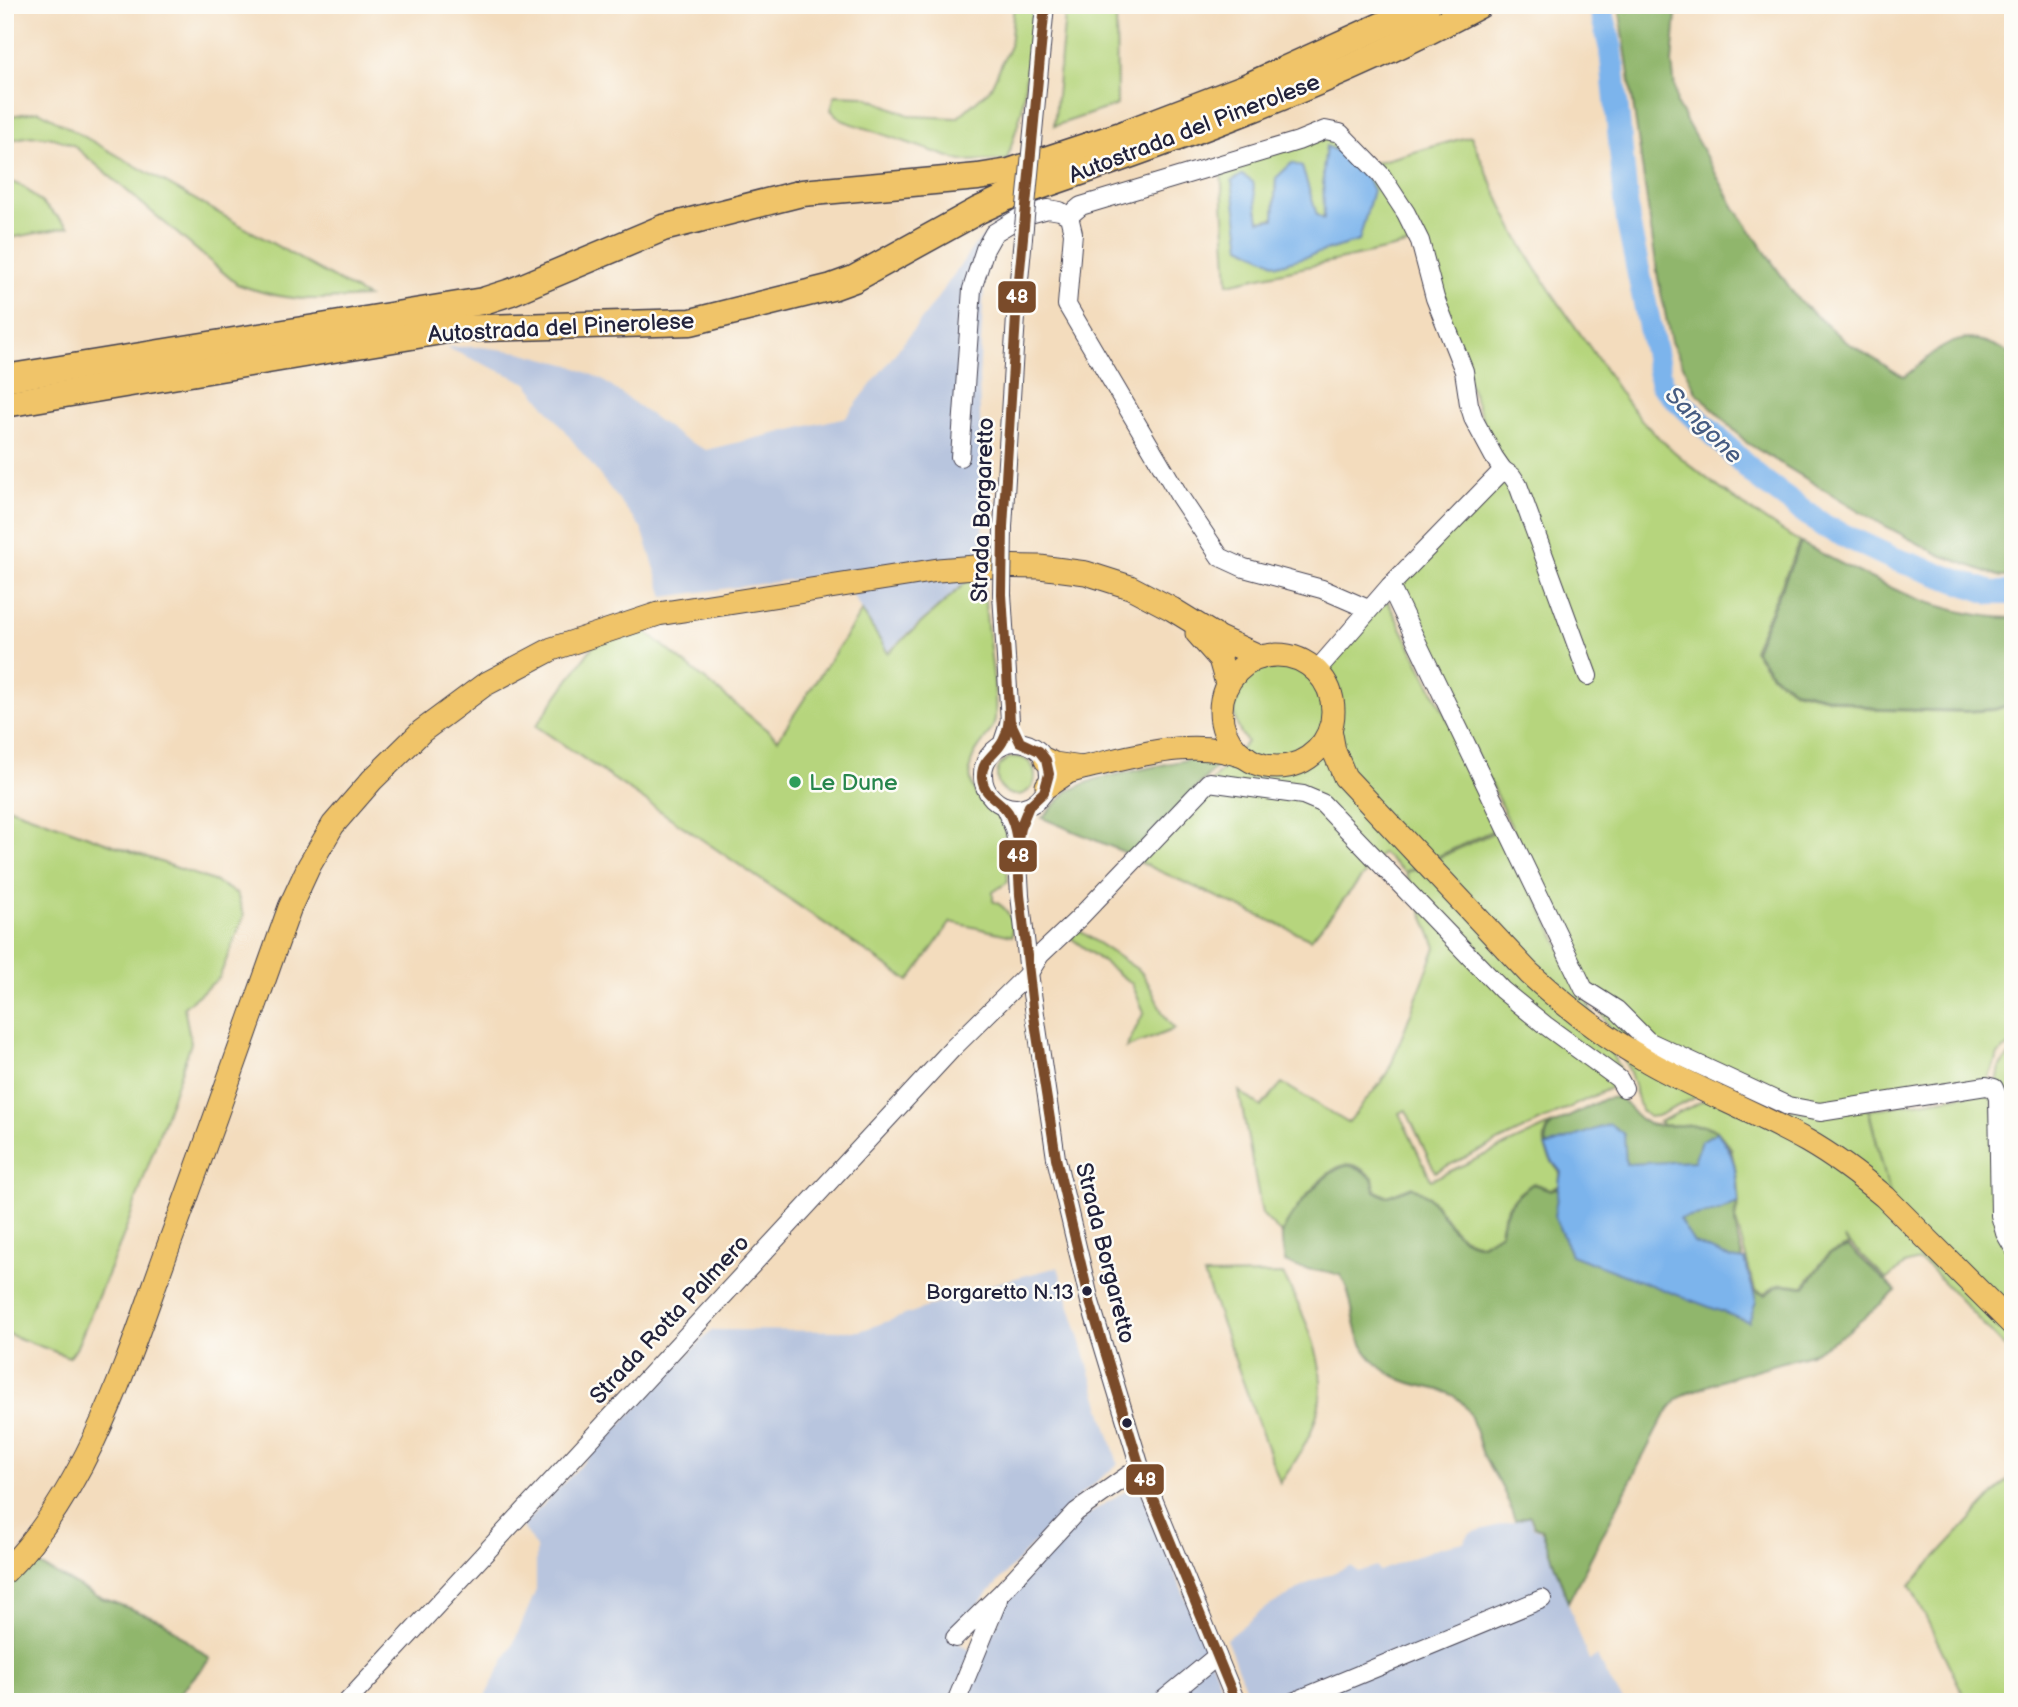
<svg xmlns="http://www.w3.org/2000/svg" width="2018" height="1707" viewBox="0 0 2018 1707" font-family="'Balsamiq Sans',sans-serif">
<rect width="100%" height="100%" fill="#fdfcf7"/>
<filter id="ink" filterUnits="userSpaceOnUse"><feTurbulence type="fractalNoise" baseFrequency=".0143" numOctaves="2"/><feDisplacementMap in="SourceGraphic" scale="14" xChannelSelector="R" yChannelSelector="G"/><feConvolveMatrix kernelMatrix="1 2 1 2 8 2 1 2 1" color-interpolation-filters="sRGB"/></filter>
<filter id="wash" filterUnits="userSpaceOnUse"><feTurbulence type="fractalNoise" baseFrequency=".00686" numOctaves="4" result="noise"/><feDisplacementMap in="SourceGraphic" scale="28" xChannelSelector="R" yChannelSelector="G"/><feGaussianBlur stdDeviation="1.57" result="paint"/><feColorMatrix in="noise" values="0 0 0 0 0 0 0 0 0 0 0 0 0 0 0 0 0 1.4 0 .05"/><feComposite in="paint" operator="in"/></filter>
<g filter="url(#wash)">
<rect width="100%" height="100%" fill="#f3dcbd"/>
<g fill="#b8c5de">
<polygon points="1003,216 1001,234 988,261 984,287 979,377 984,565 887,652 839,573 664,597 642,529 527,383 445,347 481,347 520,352 570,365 601,379 682,438 706,450 846,417 931,307 974,246"/>
<polygon points="1058,1267 1118,1464 1073,1501 952,1632 959,1643 972,1651 951,1702 482,1702 514,1642 536,1590 536,1548 522,1526 712,1330 860,1331 992,1284"/>
<polygon points="1140,1487 1228,1702 964,1702 1002,1611 1012,1594 1070,1530 1095,1510 1120,1494"/>
<polygon points="1529,1517 1533,1527 1542,1532 1589,1660 1597,1656 1605,1673 1624,1702 1251,1702 1226,1639 1264,1609 1313,1581 1350,1566 1358,1572 1376,1566 1379,1571 1440,1547 1464,1542 1470,1533"/>
</g>
<g fill="#b6d57d" stroke="#6c7c5c" stroke-width="2" fill-rule="evenodd">
<polygon points="1014,5 1034,5 1022,110 1007,160 961,161 841,120 831,110 835,95 864,96 911,116 957,118 990,89 1010,46"/>
<polygon points="1066,5 1116,5 1117,105 1054,126"/>
<path d="M39 111 367 297C314 300 288 303 237 284L73 145C50 134 29 134 5 142V117Z"/>
<path d="M1333 136 1363 159 1416 243 1228 284 1221 169ZM1302 167 1317 216 1325 219 1323 171 1359 241 1241 246 1253 182 1259 221 1274 218 1276 178Z"/>
<path d="M1471 136C1487 173 1503 211 1523 247 1543 282 1567 315 1591 349 1609 375 1625 403 1647 426 1692 472 1746 509 1800 542L1753 650 1771 675 1793 690 1878 710 1967 712 1995 710 2013 704V1042L1998 1055 1987 1082 1804 1106 1724 1088 1721 1078 1723 1088 1713 1089 1657 1116 1649 1117 1641 1110 1630 1072 1395 586 1496 484V456L1437 297 1374 163Z"/>
<polygon points="9,181 24,187 69,227 5,239 5,182"/>
<path d="M983 567C984 594 986 621 990 648 992 671 997 694 995 718 995 734 970 750 970 770 970 795 984 808 1005 820L1008 882 993 892V901C1009 908 1013 919 1012 936L951 922 909 981 536 726 598 639 644 630 778 739 862 611 888 653Z"/>
<path d="M1388 602 1502 826 1405 872 1382 853 1311 939 1139 862 1247 742C1210 696 1259 642 1308 676L1368 609Z"/>
<circle cx="1016" cy="776" r="19"/>
<polygon points="5,806 216,882 237,894 244,916 219,978 184,1007 191,1043 125,1232 76,1349 69,1357 5,1333"/>
<path d="M1503 828 1625 1081 1435 1172 1406 1110 1399 1113 1431 1180 1550 1125C1538 1142 1548 1158 1560 1173L1559 1186 1551 1189 1533 1183C1514 1194 1502 1210 1500 1232L1481 1244C1448 1238 1447 1212 1427 1195 1422 1191 1417 1189 1412 1186L1387 1196 1376 1191 1373 1177C1367 1173 1360 1167 1354 1165 1330 1157 1289 1216 1281 1234L1262 1214 1239 1091 1261 1107 1282 1083 1348 1123 1388 1073 1436 947 1406 873Z"/>
<path d="M1077 929 1140 971C1155 988 1158 1014 1175 1029L1126 1048 1144 1012 1132 984 1071 938Z"/>
<polygon points="2013,1052 2013,1238 2009,1231 1997,1085 2000,1066"/>
<path d="M1991 1091 2013 1255V1356L1928 1266 1919 1261 1904 1265 1887 1280 1844 1238 1849 1245 1828 1254 1804 1286C1785 1284 1780 1280 1765 1294L1755 1290 1736 1221 1739 1203 1737 1180 1731 1148 1717 1131 1706 1125H1663L1659 1122 1715 1095H1723L1803 1111 1868 1109 1897 1223 1869 1110Z"/>
<path d="M1283 1274C1327 1360 1341 1401 1280 1483L1204 1275Z"/>
<polygon points="2013,1474 2013,1702 1967,1702 1910,1585"/>
</g>
<g fill="#90b66c" stroke="#596c54" stroke-width="2">
<path d="M1619 5H1687L1676 15 1672 63 1677 105 1735 208 1799 301 1845 341 1904 377C1944 345 1962 322 2013 356V577H2001L1940 555 1876 521 1747 443 1697 393 1671 342 1658 278Z"/>
<path d="M1801 543C1868 577 1935 617 2013 618V703L1995 709 1967 711 1878 709 1794 689 1772 674 1755 650Z"/>
<polygon points="1209,755 1226,757 1131,855 1042,818 1068,791 1096,779"/>
<path d="M1617 1097C1631 1105 1635 1122 1654 1125 1671 1128 1704 1120 1717 1132 1736 1148 1738 1178 1737 1202 1737 1209 1735 1216 1735 1223 1738 1245 1746 1271 1754 1291L1766 1295C1780 1281 1786 1285 1805 1287L1829 1254 1849 1247 1896 1291 1847 1332 1826 1345 1810 1354 1735 1376 1690 1392 1679 1398 1663 1418 1568 1602 1542 1530 1534 1526 1530 1516 1515 1520C1511 1510 1508 1500 1503 1490 1498 1479 1490 1469 1484 1457 1475 1437 1475 1409 1454 1396 1439 1387 1423 1388 1408 1382 1393 1377 1378 1367 1369 1355 1350 1332 1356 1298 1340 1275L1297 1267 1285 1262C1284 1253 1281 1243 1282 1235 1286 1216 1333 1159 1353 1166 1360 1168 1366 1174 1372 1178L1375 1191 1386 1197 1412 1187C1417 1190 1423 1193 1427 1196 1447 1214 1448 1239 1481 1245L1501 1232C1503 1211 1515 1195 1533 1184L1551 1190 1560 1187 1561 1172C1549 1158 1539 1142 1551 1126L1604 1099Z"/>
<polygon points="36,1563 94,1595 163,1621 210,1659 172,1702 5,1702 5,1587"/>
</g>
<g fill="#7cb4ec" stroke="#4f6b94" stroke-width="2">
<polygon points="1326,146 1357,160 1373,190 1359,241 1278,265 1241,246 1232,181 1242,175 1253,182 1259,221 1274,219 1276,178 1292,163 1302,167 1317,215 1324,219 1323,171"/>
<path d="M1610 1124 1624 1134 1626 1164 1694 1161 1701 1141 1717 1132C1737 1157 1736 1172 1738 1203L1716 1212 1679 1219 1694 1243 1730 1258 1745 1260 1756 1301 1749 1322 1571 1255 1554 1216 1561 1172 1552 1161 1545 1147Z"/>
</g>
<g fill="none" stroke-linecap="round" stroke-linejoin="round">
<polyline stroke="#7cb4ec" stroke-width="24" points="1600,5 1611,49 1628,222 1662,385 1760,479 1824,526 1892,558 1992,593 2013,593"/>
</g>
</g>
<g filter="url(#ink)">
<g fill="none" stroke-linecap="round" stroke-linejoin="round">
<defs>
<g id="minor">
<polyline points="1069,216 1081,206 1298,141 1325,130 1340,133 1381,175 1406,213 1420,241 1435,298 1464,371 1469,404 1474,420 1494,457 1503,470"/>
<polyline points="960,457 972,289 985,249 994,233 1022,216 1048,209 1060,211 1069,216 1073,233 1067,305 1180,497 1220,557 1244,568 1322,589 1368,609"/>
<polyline points="1003,527 1017,301"/>
<polyline points="1390,586 1584,989 1617,1010 1648,1041 1788,1106 1820,1112 1986,1086 1994,1088 1998,1098 2000,1215 2005,1233 2013,1247"/>
<polyline points="1316,671 1390,586 1503,470 1512,476 1518,485 1588,676"/>
<circle cx="1016" cy="775" r="33"/>
<polyline points="1002,745 1010,721 1002,594"/>
<polyline points="1004,806 1014,828 1017,844 1020,895 1029,973 1056,1158 1090,1302 1140,1467 1236,1702"/>
<polyline points="955,1638 1000,1594 1076,1512 1140,1467"/>
<polyline points="347,1702 953,1048 1029,973 1040,955 1078,919 1209,782 1303,795 1322,803 1502,990 1545,1025 1619,1079 1624,1088"/>
<polyline points="956,1702 998,1600"/>
<polyline points="1161,1702 1217,1656"/>
<polyline points="1293,1702 1542,1599"/>
</g>
<g id="major">
<polyline points="1197,633 1220,659 1227,684"/>
<circle cx="1277" cy="711" r="56"/>
<path d="M1330 729 1334 751 1345 777 1529 973C1566 1007 1605 1037 1649 1062 1700 1091 1755 1112 1807 1141 1835 1157 1860 1176 1885 1197L2013 1325"/>
<polyline points="1046,760 1054,764 1082,768"/>
<path d="M1047 786 1068 772 1082 768C1137 756 1191 737 1246 757"/>
<path d="M5 1572C91 1486 129 1354 170 1242 211 1131 250 1019 290 907L309 866 333 825 372 780 422 731 484 685 552 649 658 614 938 570 987 566 1040 567 1086 573 1130 587 1172 609 1219 638 1261 657"/>
</g>
<g id="highway">
<polyline points="5,378 483,301 511,292 663,228 802,193 978,177 1009,172 1121,135 1244,88 1427,5"/>
<path d="M5 404 453 329 691 322 832 287 854 279 979 210 1005 198C1167 143 1328 86 1479 5"/>
</g>
</defs>
<use href="#minor" stroke="#413e4e" stroke-width="20"/>
<use href="#major" stroke="#413e4e" stroke-width="25"/>
<use href="#highway" stroke="#413e4e" stroke-width="29"/>
<use href="#minor" stroke="#fff" stroke-width="18"/>
<use href="#major" stroke="#f0c469" stroke-width="23"/>
<use href="#highway" stroke="#f0c469" stroke-width="26"/>
<defs>
<g id="minor-bridge">
<polyline points="1017,301 1045,5"/>
<polyline points="1002,594 1003,527"/>
</g>
</defs>
<use href="#minor-bridge" stroke="#413e4e" stroke-width="20" stroke-linecap="butt"/>
<use href="#minor-bridge" stroke="#fff" stroke-width="18"/>
<defs>
<g id="bus-1">
<polyline points="1045,5 1017,301 1003,527 1002,594 1010,721 1020,742 1039,751 1046,760 1049,774 1044,792 1029,806 1020,828 1017,844 1020,895 1034,1016 1056,1158 1090,1302 1140,1467 1236,1702"/>
<path d="M1008 692C1009 708 1011 726 1003 741 996 755 981 759 982 778 983 795 999 799 1008 812 1017 827 1018 848 1019 865"/>
</g>
</defs>
<use href="#bus-1" stroke="#fdfcf7" stroke-width="16"/>
<use href="#bus-1" stroke="#7a4b2a" stroke-width="10"/>
</g>
</g>
<circle fill="#2e9e5b" stroke="#fdfcf7" stroke-width="2.5" cx="795" cy="782" r="7"/>
<g fill="#22223b" stroke="#fdfcf7" stroke-width="2.5">
<circle cx="1087" cy="1291" r="6"/>
<circle cx="1127" cy="1423" r="6"/>
</g>
<g text-anchor="middle" stroke-width="5" stroke-linejoin="round" paint-order="stroke">
<g font-size="21" fill="#22223b" stroke="#fdfcf7" text-anchor="end">
<text x="1074" y="1299">Borgaretto N.13</text>
</g>
<g font-size="23" fill="#22223b" stroke="#fdfcf7">
<text transform="translate(1194 128) rotate(-21)" y="8">Autostrada del Pinerolese</text>
<text transform="translate(561 327) rotate(-3)" y="8">Autostrada del Pinerolese</text>
<text transform="translate(982 510) rotate(-88)" y="8">Strada Borgaretto</text>
<text transform="translate(1106 1253) rotate(76)" y="8">Strada Borgaretto</text>
<text transform="translate(669 1319) rotate(-47)" y="8">Strada Rotta Palmero</text>
</g>
<g font-size="23" fill="#27864d" stroke="#fdfcf7" text-anchor="start">
<text x="809" y="790">Le Dune</text>
</g>
<g font-size="24" font-style="italic" fill="#465c82" stroke="#fdfcf7">
<text transform="translate(1704 425) rotate(45)" y="8">Sangone</text>
</g>
</g>
<g stroke="#fdfcf7" stroke-width="2.5">
<rect x="997" y="280" width="40" height="34" rx="7" fill="#7a4b2a"/>
<rect x="998" y="839" width="40" height="34" rx="7" fill="#7a4b2a"/>
<rect x="1125" y="1463" width="40" height="33" rx="7" fill="#7a4b2a"/>
</g>
<g font-size="19" text-anchor="middle" font-weight="bold" fill="#fff">
<text x="1017" y="303">48</text>
<text x="1018" y="862">48</text>
<text x="1145" y="1486">48</text>
</g>
<rect width="2018" height="1707" fill="none" stroke="#fdfcf7" stroke-width="28"/>
</svg>
